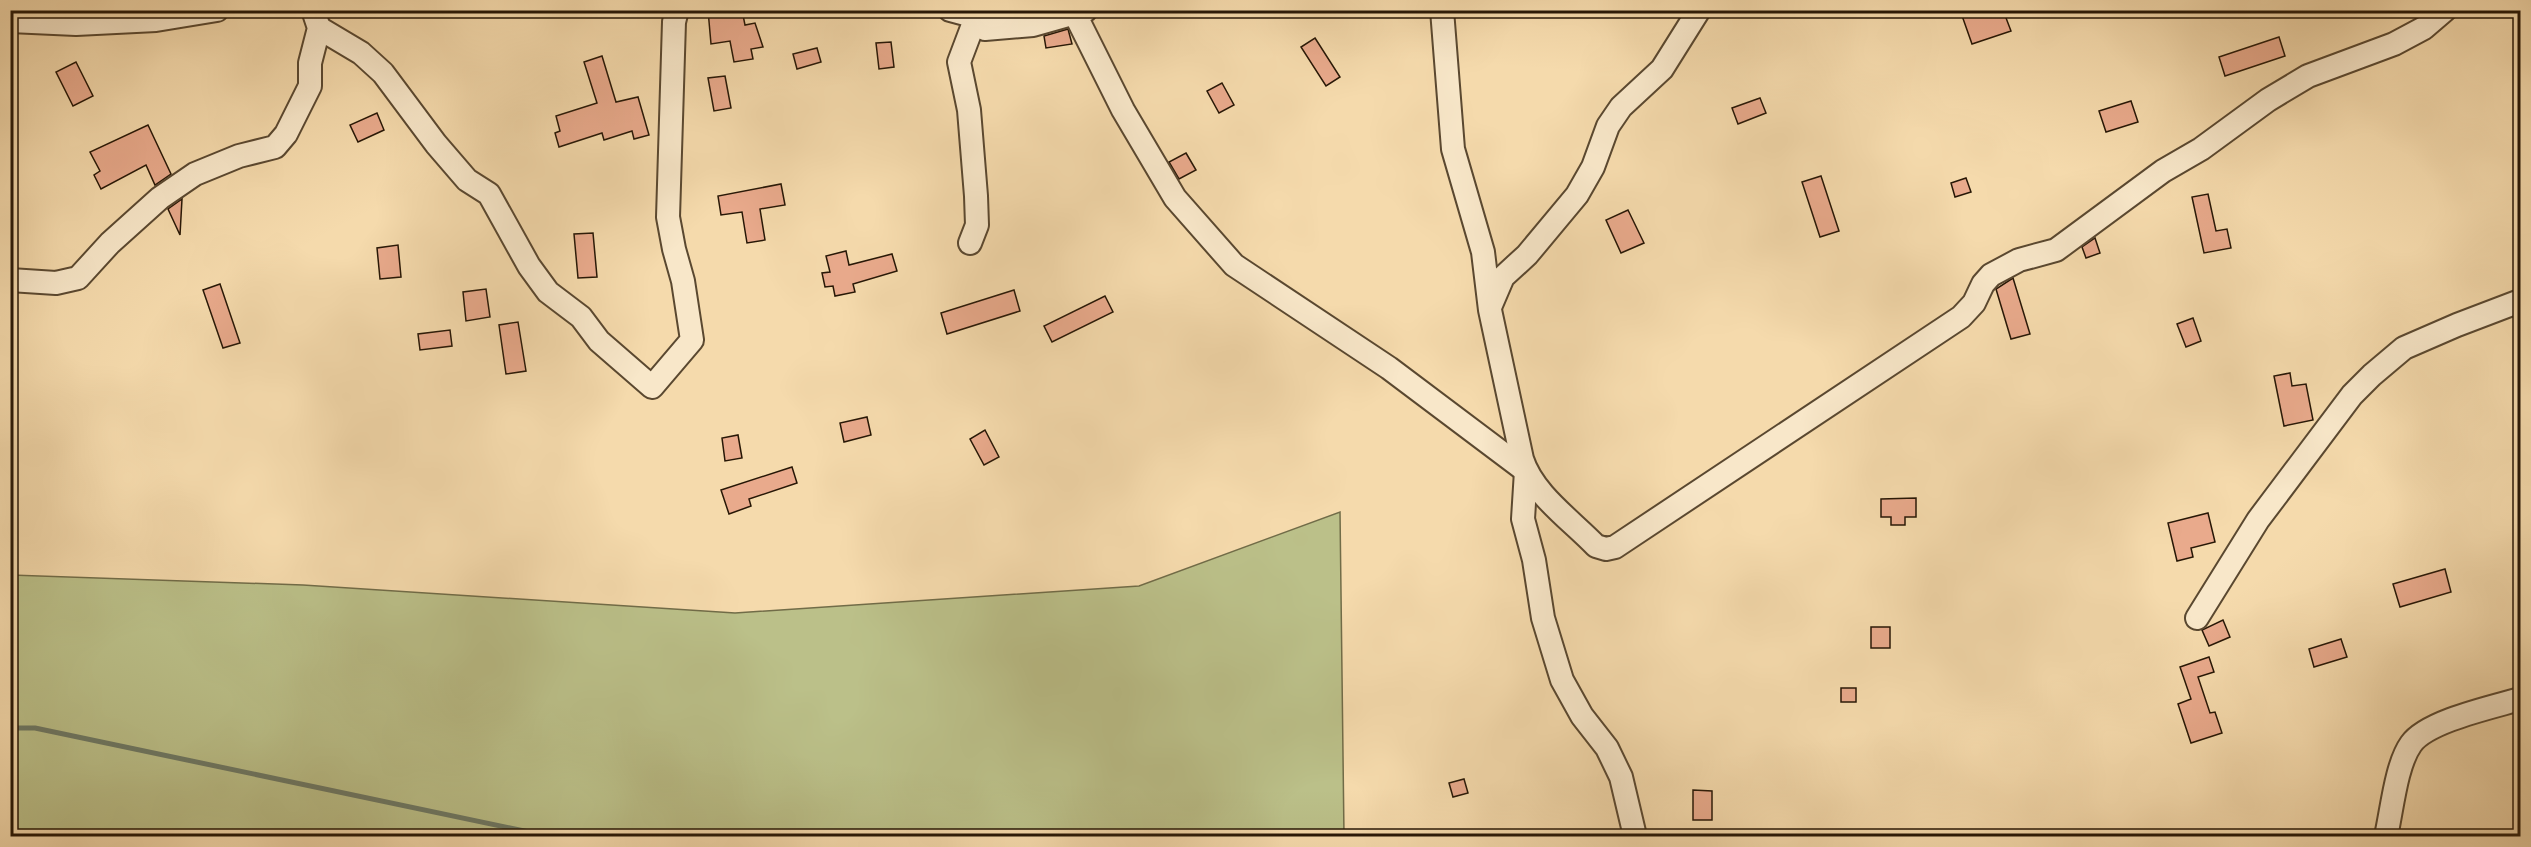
<svg xmlns="http://www.w3.org/2000/svg" width="2531" height="847" viewBox="0 0 2531 847" font-family="'IM FELL DW Pica',serif">
<rect width="100%" height="100%" fill="#f5daac"/>
<filter id="stains"><feTurbulence type="fractalNoise" baseFrequency=".00333" numOctaves="4"/><feColorMatrix values="0 0 0 0 .2 0 0 0 0 .09 0 0 0 0 .02 0 0 0 .5 -.17"/></filter>
<radialGradient id="worn" r=".72"><stop offset=".6" stop-color="#630" stop-opacity="0"/><stop offset="1" stop-color="#630" stop-opacity=".3"/></radialGradient>
<polygon fill="#bbc089" stroke="#716c48" stroke-width="1.5" points="1340,512 1344,836 11,836 11,575 303,585 735,613 1139,586"/>
<g fill="none" stroke-linecap="round" stroke-linejoin="round">
<polyline stroke="#6e7965" stroke-width="5" points="10,728 35,728 548,836"/>
</g>
<g fill="#e9aa8c" stroke="#271706" stroke-width="1.5">
<polygon points="708,10 742,10 745,25 755,23 763,47 751,49 753,59 734,62 730,41 711,44"/>
<polygon points="1960,10 2003,10 2011,31 1972,44"/>
<polygon points="1068,29 1072,44 1046,48 1044,36"/>
<polygon points="2279,37 2285,56 2225,76 2219,57"/>
<polygon points="1315,38 1340,77 1326,86 1301,47"/>
<polygon points="891,42 894,67 879,69 876,43"/>
<polygon points="817,48 821,62 797,69 793,54"/>
<polygon points="602,56 616,102 638,97 649,135 634,139 632,131 604,140 602,133 559,147 555,133 560,131 556,116 597,103 584,62"/>
<polygon points="76,62 93,96 73,106 56,72"/>
<polygon points="725,76 731,108 714,111 708,78"/>
<polygon points="1222,83 1234,105 1219,113 1207,91"/>
<polygon points="1760,98 1766,113 1738,124 1732,108"/>
<polygon points="2131,101 2138,122 2106,132 2099,111"/>
<polygon points="377,113 384,130 358,142 350,125"/>
<polygon points="148,125 171,174 155,185 146,165 101,189 94,175 100,171 90,152"/>
<polygon points="1186,153 1196,170 1179,179 1169,162"/>
<polygon points="1821,176 1839,231 1820,237 1802,182"/>
<polygon points="1966,178 1971,192 1955,197 1951,183"/>
<polygon points="781,184 785,205 760,209 765,240 747,243 742,212 721,215 718,196"/>
<polygon points="2208,194 2216,231 2227,229 2231,248 2204,253 2192,197"/>
<polygon points="182,199 180,235 168,209"/>
<polygon points="1628,210 1644,243 1621,253 1606,220"/>
<polygon points="593,233 597,277 578,278 574,234"/>
<polygon points="2095,238 2100,253 2086,258 2082,247"/>
<polygon points="398,245 401,277 380,279 377,248"/>
<polygon points="846,251 849,265 892,254 897,271 853,284 855,292 835,296 833,286 825,287 822,273 830,272 826,256"/>
<polygon points="2013,278 2030,334 2011,339 1996,289"/>
<polygon points="220,284 240,343 223,348 203,290"/>
<polygon points="486,289 490,317 466,321 463,292"/>
<polygon points="1014,290 1020,311 947,334 941,313"/>
<polygon points="1105,296 1113,312 1052,342 1044,326"/>
<polygon points="2193,318 2201,341 2186,347 2177,324"/>
<polygon points="518,322 526,371 506,374 499,325"/>
<polygon points="450,330 452,346 420,350 418,334"/>
<polygon points="2290,373 2292,386 2306,384 2313,420 2284,426 2274,376"/>
<polygon points="867,417 871,435 844,442 840,423"/>
<polygon points="985,430 999,457 984,465 970,439"/>
<polygon points="738,435 742,458 725,461 722,438"/>
<polygon points="792,467 797,483 749,499 751,506 729,514 721,490"/>
<polygon points="1916,498 1916,517 1905,517 1905,525 1891,525 1891,517 1881,517 1881,499"/>
<polygon points="2208,513 2215,542 2191,548 2193,557 2177,561 2168,523"/>
<polygon points="2445,569 2451,592 2400,607 2393,584"/>
<polygon points="2223,620 2230,637 2209,646 2202,630"/>
<rect x="1871" y="627" width="19" height="21"/>
<polygon points="2341,639 2347,657 2314,667 2309,649"/>
<polygon points="2209,657 2214,672 2198,677 2210,713 2215,712 2222,733 2191,743 2178,704 2191,699 2180,667"/>
<rect x="1841" y="688" width="15" height="14"/>
<polygon points="1464,779 1468,793 1453,797 1449,783"/>
<polygon points="1693,790 1712,791 1712,820 1693,820"/>
</g>
<g fill="none" stroke-linecap="round" stroke-linejoin="round">
<defs>
<g id="minor">
<polyline points="950,10 976,17 985,29 1033,25 1086,10"/>
<path d="M1442 10 1453 149 1483 252 1490 310 1522 459C1533 494 1571 520 1596 546L1606 549 1615 547 1961 317 1974 303 1983 284 1991 275 2019 260 2056 250 2163 171 2201 149 2268 100 2308 76 2394 44 2424 28 2445 10"/>
<polyline points="1075,14 1123,110 1175,198 1234,265 1389,368 1526,471"/>
<polyline points="10,21 76,24 156,20 217,10"/>
<polyline points="319,28 361,53 383,73 436,144 467,180 489,194 529,266 548,292 581,317 599,341 652,387 692,340 683,281 674,249 668,217 674,22 677,10"/>
<polyline points="970,243 977,225 976,196 969,110 959,62 976,17"/>
<polyline points="10,280 56,283 78,278 110,243 160,198 195,174 239,156 275,147 286,134 310,86 310,63 319,28 313,10"/>
<polyline points="1491,305 1503,277 1527,255 1577,195 1593,167 1608,126 1621,107 1662,69 1699,10"/>
<polyline points="1526,471 1523,519 1534,560 1543,618 1562,680 1582,716 1607,748 1621,777 1635,836"/>
<polyline points="2197,618 2258,520 2352,395 2372,375 2404,348 2457,325 2520,301"/>
<path d="M2386 836C2392 810 2396 765 2411 744 2427 721 2493 707 2520 699"/>
</g>
</defs>
<use href="#minor" stroke="#5a4830" stroke-width="26"/>
<use href="#minor" stroke="#f8e7c9" stroke-width="22"/>
</g>
<rect width="2531" height="847" fill="none" stroke="#f5daac" stroke-width="36"/>
<rect x="12" y="12" width="2507" height="823" fill="none" stroke="#271706" stroke-width="3"/>
<rect x="18" y="18" width="2495" height="811" fill="none" stroke="#271706" stroke-width="1.5"/>
<rect width="100%" height="100%" filter="url(#stains)"/>
<rect width="100%" height="100%" fill="url(#worn)"/>
</svg>
